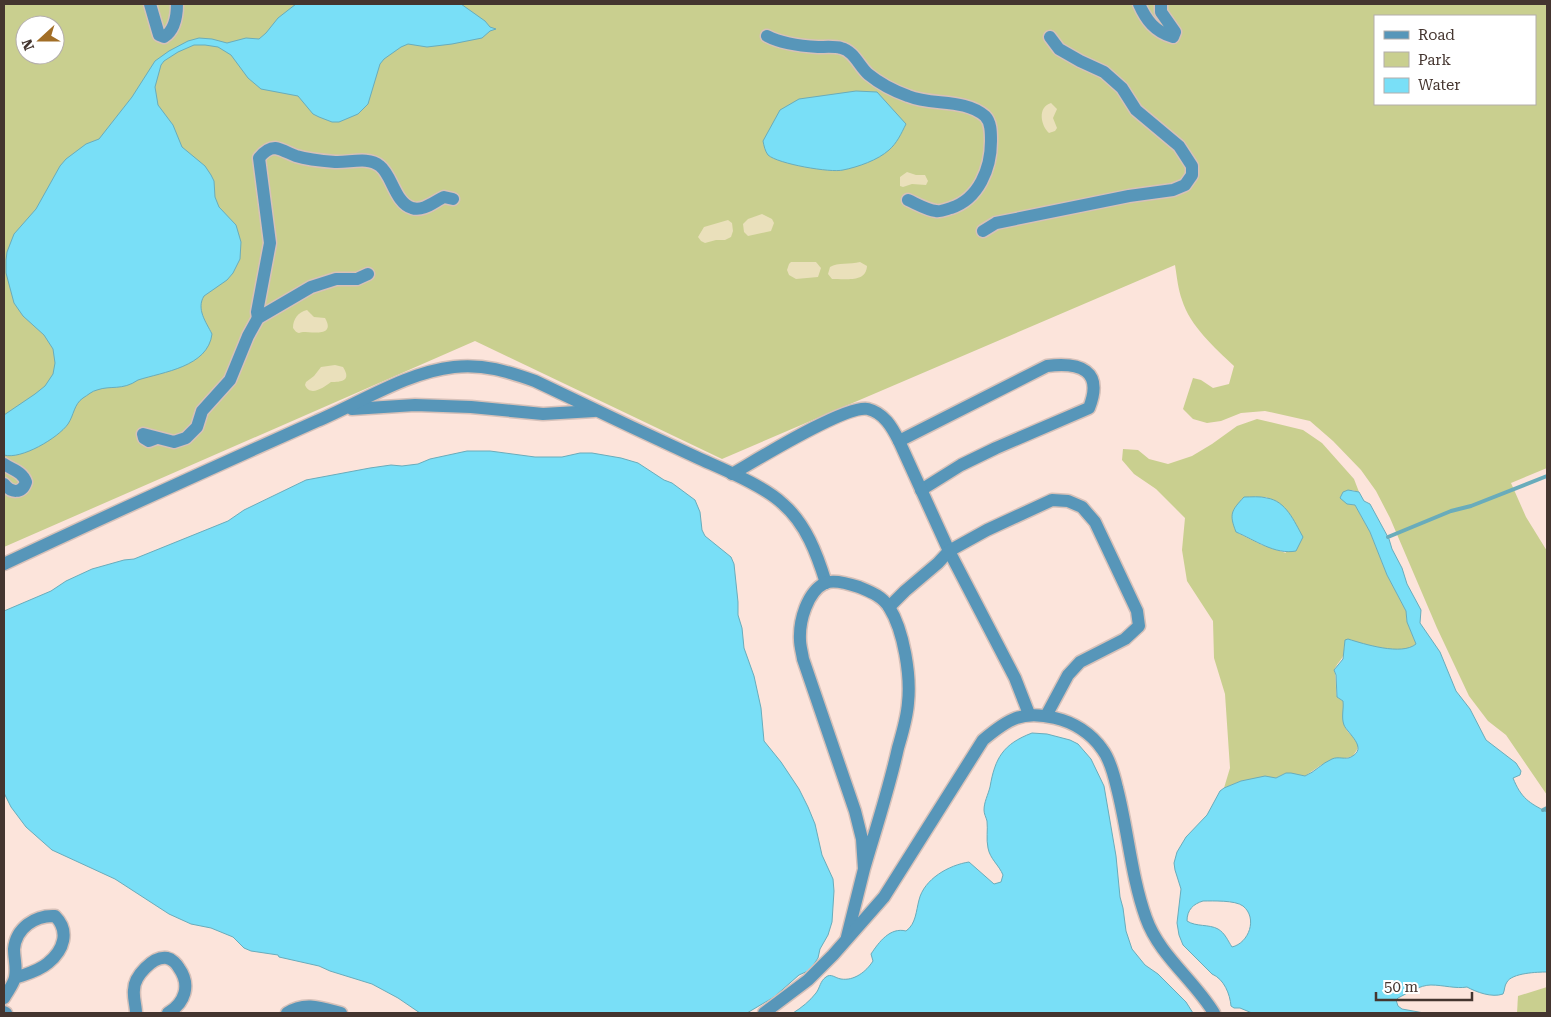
<svg xmlns="http://www.w3.org/2000/svg" width="1551" height="1017" viewBox="0 0 1551 1017" font-family="'Roboto Serif',serif">
<rect width="100%" height="100%" fill="#fce4db"/>
<g fill="#c9cf8f" fill-rule="evenodd">
<path d="M4 4H1547V468L1511 483 1526 517 1547 551V795L1506 735 1488 721 1469 696 1437 628 1390 518 1376 491 1361 470 1333 441 1310 421 1265 411 1241 413 1221 421 1207 423 1193 419 1183 409 1193 378 1201 380 1213 388 1229 384 1234 366C1215 348 1190 326 1182 300 1178 289 1177 277 1175 265L722 459 475 341 4 547ZM1375 16H1535V104H1375ZM25 25H55V55H25Z"/>
<path d="M1257 419 1303 430 1322 443 1354 479 1359 492 1352 490 1347 504 1355 505 1370 532 1387 575 1406 611 1407 622 1416 644C1400 657 1373 644 1355 643L1351 640 1344 646C1345 660 1339 659 1334 670 1337 678 1335 688 1337 697L1343 701C1345 711 1343 719 1346 729 1349 735 1357 737 1358 745 1358 749 1355 753 1353 756L1321 765 1305 776 1286 773 1276 778 1241 781 1224 788 1230 768 1225 694 1214 658 1213 621 1187 581 1182 550 1185 518 1156 489 1134 474 1122 460 1123 449 1138 450 1149 459 1168 464 1192 456 1212 444 1237 426ZM1259 497H1267L1286 553 1262 545 1236 532Z"/>
<polygon points="1547,987 1547,1013 1517,1013 1518,996"/>
</g>
<g fill="#eae0bb">
<path d="M1051 103 1057 109 1053 118 1057 128 1055 131 1049 133C1041 126 1037 107 1051 103Z"/>
<polygon points="907,172 916,175 925,175 928,181 926,185 912,184 903,187 900,186 900,177"/>
<polygon points="762,214 772,219 774,223 771,231 748,236 744,232 743,224 748,219"/>
<polygon points="728,220 732,223 733,231 731,237 725,240 716,240 705,243 701,241 698,237 704,227"/>
<polygon points="791,262 816,262 821,268 818,277 796,279 789,275 787,270 789,264"/>
<path d="M860 262 867 266C866 284 843 278 832 279L828 274 830 267C838 262 850 265 860 262Z"/>
<path d="M307 310 314 317 325 318C336 337 312 332 303 332 301 332 300 333 299 333 296 333 294 329 293 328 293 319 298 312 307 310Z"/>
<path d="M335 365 343 367C352 381 341 382 331 382 323 388 310 397 305 385L306 382 314 376 321 367Z"/>
</g>
<g fill="#79dff7" stroke="#69acbb" fill-rule="evenodd">
<path d="M296 4H461L485 21 490 27 496 29 490 31 482 38 452 44 427 47 408 44 401 47 384 59 380 64 368 104 358 114 339 122H332L319 117 313 114 298 96 261 89 248 78 231 55 218 47 205 45H194L178 52 164 61 161 65 155 87 158 105 173 125 182 147 205 166 211 175 214 181 215 197 219 207 236 225 241 242 240 259 233 273 227 280 204 296C196 309 206 322 212 334 208 367 163 372 138 380 122 391 111 385 97 390 92 391 88 395 83 398 74 404 74 415 68 424 58 438 21 460 4 455V415L35 394 45 386 53 374 55 363 53 349 44 335 23 316 14 303 6 273V260L7 252 14 234 36 209 60 166 66 159 86 144 99 139 132 97 155 61 169 51 188 41 199 38 212 39 227 43 246 38 259 39 266 33 278 18Z"/>
<path d="M856 91 877 92 906 124C901 134 897 143 889 150 878 160 858 167 843 170 831 173 778 164 768 155 765 151 764 146 763 141L780 110 799 99Z"/>
<polygon points="467,451 490,451 535,457 562,457 580,453 592,453 621,458 638,463 664,480 672,483 695,500 700,512 702,530 705,536 731,557 734,564 738,602 738,615 742,628 744,648 754,676 761,708 764,741 781,762 799,789 808,807 815,824 822,855 833,879 834,891 832,922 828,935 820,949 818,958 810,970 799,975 774,997 747,1013 420,1013 398,998 372,984 330,971 319,966 279,957 278,955 251,951 244,948 233,937 211,928 191,924 169,914 115,879 52,850 26,827 11,807 4,793 4,611 51,591 66,581 92,569 124,560 134,559 228,521 244,510 306,480 370,468 391,465 402,466 418,464 430,459"/>
<path d="M1348 490 1359 492 1364 501 1370 504 1389 539 1392 549 1402 568 1407 584 1421 610 1420 623 1440 652 1456 691 1470 709 1486 740 1516 763 1521 771 1520 775 1513 778C1521 798 1529 803 1547 812V972C1537 972 1512 973 1507 982 1504 986 1505 990 1503 994 1492 998 1476 992 1467 987 1456 989 1443 985 1431 985 1420 985 1408 993 1398 998L1396 1000 1398 1006 1402 1009 1424 1013H1252L1240 1008H1234L1231 1006C1230 994 1224 979 1212 974L1183 945 1179 935 1177 923 1181 889 1175 870 1174 863 1177 852 1186 837 1207 815 1220 791 1224 788 1241 781 1265 776 1276 778 1286 773H1291L1305 776C1315 772 1322 763 1332 759 1338 756 1346 760 1351 757 1369 748 1347 733 1344 725 1341 717 1344 709 1343 701L1337 697 1336 675 1334 670 1343 659 1345 640 1348 639C1364 644 1402 656 1416 644L1407 622 1406 611 1387 575 1370 532 1355 505 1347 504 1340 498 1343 492ZM1203 901C1213 901 1235 900 1243 906 1258 918 1249 943 1232 947 1228 941 1225 933 1218 929 1209 924 1196 927 1187 921 1187 910 1193 904 1203 901Z"/>
<path d="M1244 497C1251 497 1260 496 1267 498 1286 501 1294 521 1303 537L1296 551C1275 555 1255 540 1236 532 1229 514 1231 511 1244 497Z"/>
<path d="M1032 733 1047 734 1070 740 1078 744 1091 759 1104 786 1116 856 1120 897 1123 908 1126 931 1132 949 1145 965 1158 974 1186 1002 1193 1013H793C801 1008 810 1001 816 993 820 988 820 981 826 977 831 973 835 978 841 979 854 981 866 972 873 961L871 954C879 942 890 927 906 931 916 924 916 911 919 900 924 879 949 865 969 862L994 884 1001 882 1003 875C999 865 990 859 988 848 986 839 988 830 987 821 986 817 984 814 984 810 984 802 988 795 990 787 995 758 1003 744 1032 733Z"/>
</g>
<g fill="none" stroke-linecap="round" stroke-linejoin="round">
<g stroke="#69acbb" stroke-width="4">
<polyline points="1388,537 1451,511 1471,506 1547,476"/>
<polyline points="1543,810 1547,808"/>
</g>
<defs>
<g id="minor">
<path d="M150 4 159 35 164 37C175 30 177 17 177 4"/>
<path d="M1139 4C1146 20 1155 32 1173 37L1175 32 1161 12V4"/>
<path d="M767 36C782 44 801 46 818 47 825 47 835 46 841 48 854 51 859 66 868 74 879 83 894 91 908 96 932 106 964 98 985 116 991 122 991 132 991 141 991 168 979 199 951 208 947 209 941 212 936 211 927 210 917 204 908 200"/>
<polyline points="983,231 996,223 1129,196 1173,190 1185,185 1192,175 1192,166 1179,146 1136,110 1122,88 1104,72 1080,61 1059,49 1050,37"/>
<path d="M258 318 257 312 270 243 259 158C263 153 268 148 275 148 282 149 290 154 296 156 309 160 322 161 335 162 349 163 368 156 380 166 392 175 395 203 412 208 423 212 435 201 444 197L453 199"/>
<polyline points="352,409 415,405 471,407 543,414 594,411"/>
<polyline points="157,438 149,441 144,438 143,434 174,442 186,438 197,427 202,411 230,380 248,336 258,318 311,287 336,279 357,279 368,274"/>
<path d="M899 441 1047 366C1080 362 1104 370 1089 408L996 448 961 465 921 490"/>
<path d="M4 464C12 470 22 471 26 482 22 494 11 493 4 484"/>
<path d="M732 474C755 461 846 404 868 409 884 413 892 427 899 441L949 551 1015 678 1029 714"/>
<path d="M4 564C108 515 212 468 317 421 360 403 407 372 454 367 485 364 506 371 535 381 589 407 642 432 696 457 722 469 763 485 783 504 806 524 817 554 826 583"/>
<polyline points="889,607 905,591 938,563 949,551 987,530 1052,500 1068,501 1082,507 1095,522 1137,611 1139,626 1125,639 1080,662 1068,675 1046,716"/>
<path d="M847 937 864 869 862 839 855 811 803 659C802 652 800 646 800 640 799 621 807 592 825 583 834 579 850 584 859 587 871 592 882 596 889 607 904 631 911 676 908 703 907 718 902 734 898 748 889 789 876 828 864 869"/>
<path d="M4 998C7 992 14 984 15 977 17 968 14 958 14 949 16 928 35 915 55 916 70 931 64 950 48 963 39 971 26 974 15 978"/>
<polyline points="4,1012 6,1013"/>
<path d="M136 1013C136 1006 133 997 134 990 134 976 153 956 167 958 172 959 177 964 179 968 191 985 185 1003 168 1013"/>
<path d="M287 1013C305 1001 322 1008 341 1013"/>
<path d="M764 1013 808 980 833 955 884 897 983 740C1008 719 1022 710 1055 718 1073 722 1091 733 1102 749 1110 759 1114 775 1117 788 1128 830 1131 876 1146 918 1159 955 1194 980 1214 1013"/>
</g>
</defs>
<use href="#minor" stroke="#d7c1b9" stroke-width="15"/>
<use href="#minor" stroke="#5796b9" stroke-width="12"/>
</g>
<rect width="1551" height="1017" fill="none" stroke="#44352f" stroke-width="10"/>
<rect x="1374" y="15" width="162" height="90" fill="#ffffff" stroke="#b4aeac"/>
<rect x="1384" y="31" width="25" height="8" fill="#5796b9" stroke="#b4aeac"/>
<text x="1418" y="40" font-size="15" fill="#44352f">Road</text>
<rect x="1384" y="52" width="25" height="15" fill="#c9cf8f" stroke="#b4aeac"/>
<text x="1418" y="65" font-size="15" fill="#44352f">Park</text>
<rect x="1384" y="78" width="25" height="15" fill="#79dff7" stroke="#b4aeac"/>
<text x="1418" y="90" font-size="15" fill="#44352f">Water</text>
<g transform="translate(40 40) rotate(249)"><circle r="24" fill="#ffffff" stroke="#b4aeac"/>
<path d="M0-4L9 19L0 12L-9 19Z" fill="#a26e26"/>
<text y="-8" font-size="14" font-weight="bold" text-anchor="middle" fill="#44352f">N</text>
</g>
<path d="M1376 992v8h96v-8" fill="none" stroke="#44352f" stroke-width="2.5"/>
<text x="1384" y="992" font-size="15" fill="#44352f" stroke="#ffffff" stroke-width="4" paint-order="stroke">50 m</text>
</svg>
